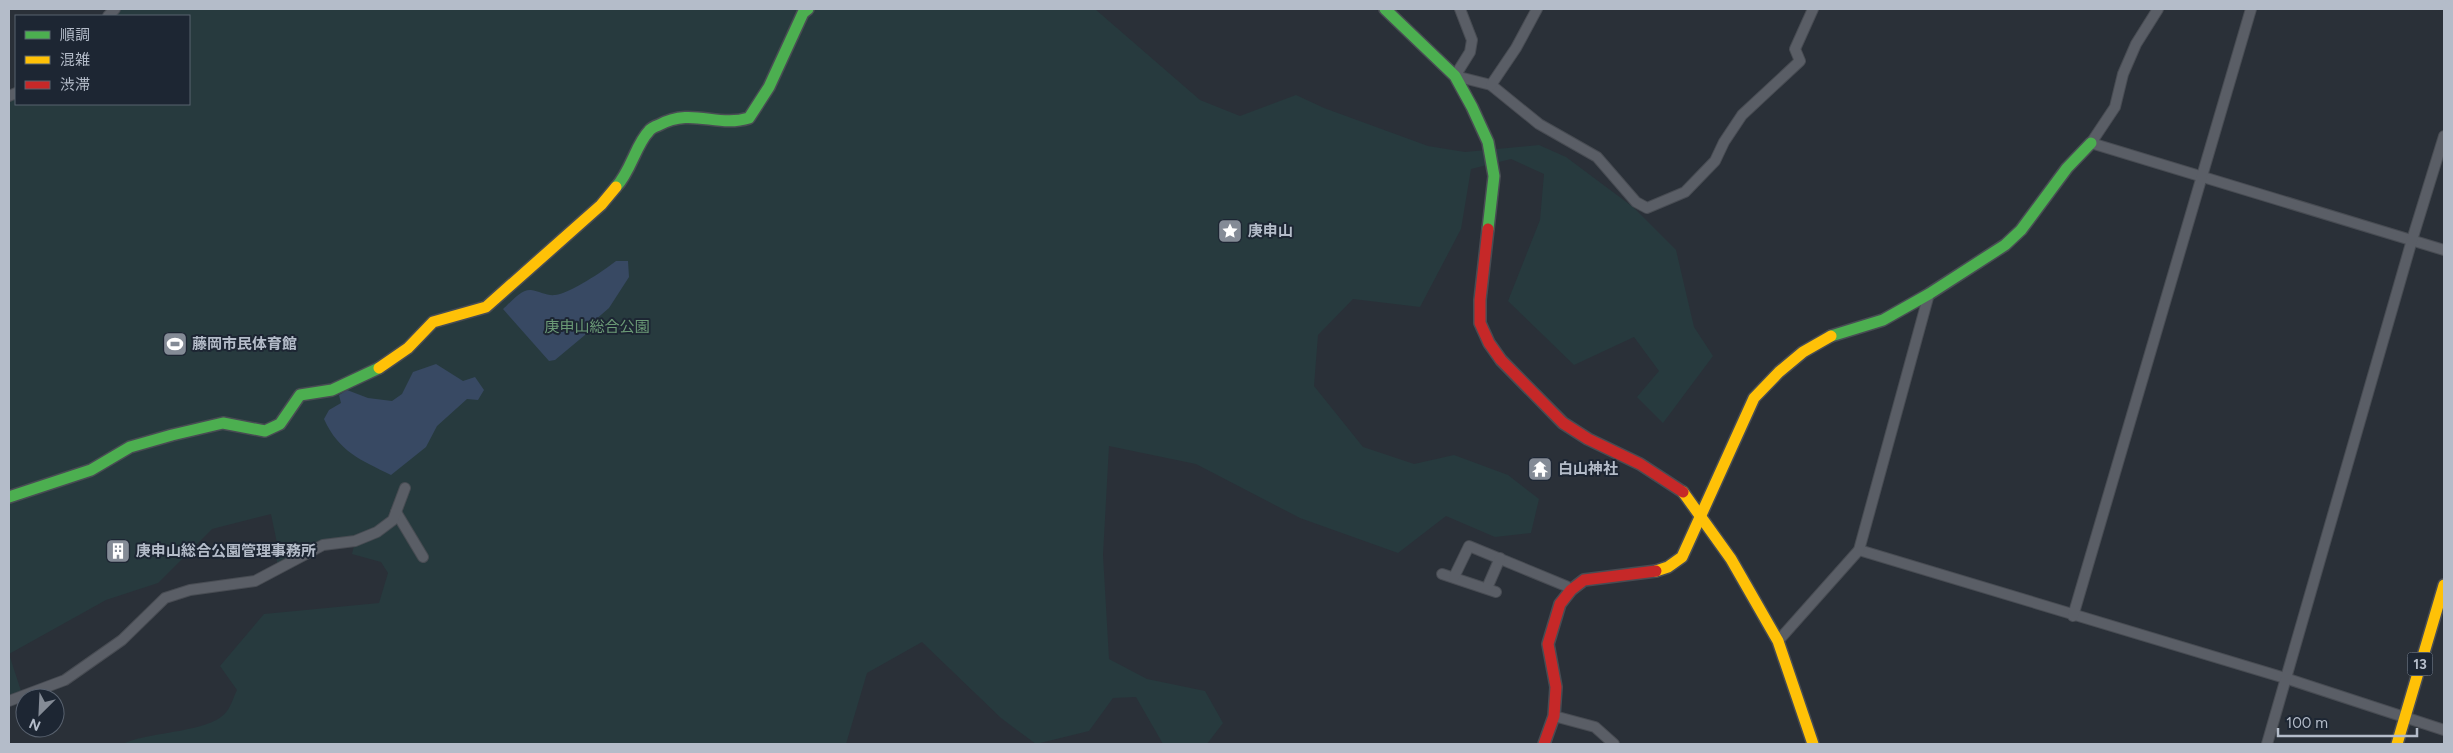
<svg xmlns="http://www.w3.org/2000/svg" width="2453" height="753" viewBox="0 0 2453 753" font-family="Figtree,'Noto Sans JP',sans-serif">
<rect width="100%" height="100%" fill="#2a3038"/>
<path fill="#273a3e" d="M119 9H1095L1200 100 1240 116 1296 95 1324 108 1428 146 1465 152 1539 145 1566 157 1633 207 1676 250 1694 327 1713 356 1663 423 1637 397 1659 371 1634 337 1574 365 1508 301 1540 220 1544 174 1511 159 1471 169 1461 229 1420 307 1353 299 1318 335 1314 386 1363 447 1414 464 1454 455 1508 475 1539 499 1531 533 1495 537 1446 516 1398 553 1300 518 1196 464 1109 446 1103 555 1109 659 1147 679 1205 691 1223 723 1207 744H1163L1136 697 1113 698 1089 731 1036 744 1001 718 922 642 867 673 846 744H123C149 731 212 733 227 711 231 706 234 696 237 690L220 666 264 614 379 603 388 573 381 562 352 554 354 546 325 541 277 566V543L271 514 212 529 158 583 106 600 9 654 21 691 9 696V103L16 97V104H189V16H110Z"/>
<g fill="#384963">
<path d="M616 261H628L629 277 609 308 594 321 585 335 555 360 549 361 503 309C510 303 521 289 531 290 539 291 547 296 555 295 571 293 603 271 616 261Z"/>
<path d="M436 364 463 381 475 377 484 390 478 400 467 399 437 426 426 447 391 475C361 460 339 452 324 419L329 410 341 403 339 395 347 390 368 398 392 401 402 394 413 372Z"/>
</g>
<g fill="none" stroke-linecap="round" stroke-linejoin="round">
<defs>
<g id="street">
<polyline points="1460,9 1472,40 1470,52 1455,76 1491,85 1539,124 1597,157 1636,202 1647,208 1685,192 1715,161 1724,142 1742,115 1800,61 1795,49 1813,9"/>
<polyline points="2158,9 2136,44 2123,74 2115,107 2091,143 2444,250"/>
<polyline points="108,16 115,9"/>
<polyline points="1491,85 1516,48 1537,9"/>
<polyline points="9,96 16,93"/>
<polyline points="396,512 423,557"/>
<polyline points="1859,550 2285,678 2444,730"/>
<polyline points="1442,574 1496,592"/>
<polyline points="1454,577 1469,546 1566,586 1571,590"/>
<polyline points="1487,588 1500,558"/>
<polyline points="2073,616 2251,9"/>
<polyline points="1778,641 1859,550 1929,294"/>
<polyline points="9,701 65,680 122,640 165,598 190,590 255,581 323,545 355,541 377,532 393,520 405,488"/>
<polyline points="1554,716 1595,727 1614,744"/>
<polyline points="2267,744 2412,240 2444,136"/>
</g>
<g id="fast">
<polyline points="1385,9 1455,76 1472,107 1488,142 1494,176 1488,229"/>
<path d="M616 187C631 171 636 144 649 131 651 128 656 126 659 125 692 107 717 128 749 118L769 87 803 13 808 9"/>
<polyline points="1831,336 1883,320 1929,294 2005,245 2021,230 2067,168 2091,143"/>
<polyline points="9,497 91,470 130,447 172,435 223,423 265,431 280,424 300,395 332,390 379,368"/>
</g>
<g id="slow">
<polyline points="379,368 408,348 433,322 486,307 601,205 616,187"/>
<polyline points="1683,492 1731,559 1778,641 1813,744"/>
<polyline points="1656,571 1668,567 1682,557 1754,398 1779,372 1803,352 1831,336"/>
<polyline points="2397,744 2444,585"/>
</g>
<g id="jam">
<polyline points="1488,229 1480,300 1480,323 1489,343 1501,360 1563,423 1588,439 1640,464 1683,492"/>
<polyline points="1544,744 1554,716 1556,687 1548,644 1560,604 1571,590 1584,580 1656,571"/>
</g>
</defs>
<use href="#street" stroke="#484c53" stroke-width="12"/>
<use href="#fast" stroke="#484c53" stroke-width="14"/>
<use href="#slow" stroke="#484c53" stroke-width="14"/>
<use href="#jam" stroke="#484c53" stroke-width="14"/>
<use href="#street" stroke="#5a5e66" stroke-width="10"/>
<use href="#fast" stroke="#4caf50" stroke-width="11"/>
<use href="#slow" stroke="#ffc107" stroke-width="11"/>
<use href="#jam" stroke="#c62828" stroke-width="11"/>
</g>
<defs>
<symbol id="sight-square" viewBox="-11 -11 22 22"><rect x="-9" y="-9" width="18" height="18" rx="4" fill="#848b96" stroke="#1d2633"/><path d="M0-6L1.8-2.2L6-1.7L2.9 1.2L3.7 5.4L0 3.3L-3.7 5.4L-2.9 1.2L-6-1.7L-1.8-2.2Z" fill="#fff"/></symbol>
<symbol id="stadium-square" viewBox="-11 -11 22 22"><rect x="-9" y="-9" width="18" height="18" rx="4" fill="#848b96" stroke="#1d2633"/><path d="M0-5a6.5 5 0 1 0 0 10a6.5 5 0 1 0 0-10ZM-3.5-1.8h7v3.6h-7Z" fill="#fff"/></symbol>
<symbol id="temple-square" viewBox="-11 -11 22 22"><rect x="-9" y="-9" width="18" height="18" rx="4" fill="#848b96" stroke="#1d2633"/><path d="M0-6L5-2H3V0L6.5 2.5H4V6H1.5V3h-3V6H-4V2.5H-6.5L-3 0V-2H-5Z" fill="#fff"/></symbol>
<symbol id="building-square" viewBox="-11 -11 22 22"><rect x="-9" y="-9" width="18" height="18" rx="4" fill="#848b96" stroke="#1d2633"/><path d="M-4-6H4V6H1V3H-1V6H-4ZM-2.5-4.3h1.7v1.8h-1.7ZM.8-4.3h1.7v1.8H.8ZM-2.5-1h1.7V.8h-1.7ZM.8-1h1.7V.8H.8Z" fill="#fff"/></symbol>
</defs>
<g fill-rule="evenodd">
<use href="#sight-square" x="1216" y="217" width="28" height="28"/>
<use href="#stadium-square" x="161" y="330" width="28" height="28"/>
<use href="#temple-square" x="1526" y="455" width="28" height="28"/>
<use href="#building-square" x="104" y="537" width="28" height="28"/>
</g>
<g text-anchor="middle" stroke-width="4" stroke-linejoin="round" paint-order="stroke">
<rect fill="#1d2633" stroke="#878f9c" stroke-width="1" x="2407.5" y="652.5" width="25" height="23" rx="4"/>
<g font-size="14" font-weight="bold" fill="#b4bcc9">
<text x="2420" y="669">13</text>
</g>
<g font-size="15" font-weight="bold" fill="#b4bcc9" stroke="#1d2633" text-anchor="start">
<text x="1248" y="236">庚申山</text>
<text x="192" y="349">藤岡市民体育館</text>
<text x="1558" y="474">白山神社</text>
<text x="136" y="556">庚申山総合公園管理事務所</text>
</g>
<g font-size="15" fill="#6b9a76" stroke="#1d2633">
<text x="597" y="332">庚申山総合公園</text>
</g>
</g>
<rect width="2453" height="753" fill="none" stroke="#b4bcc9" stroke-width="20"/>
<rect x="15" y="15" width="175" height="90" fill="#1d2633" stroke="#59626f"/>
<rect x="25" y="31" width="25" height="8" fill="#4caf50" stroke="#59626f"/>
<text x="60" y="40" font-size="15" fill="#b4bcc9">順調</text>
<rect x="25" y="56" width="25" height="8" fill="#ffc107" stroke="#59626f"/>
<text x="60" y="65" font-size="15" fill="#b4bcc9">混雑</text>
<rect x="25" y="81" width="25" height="8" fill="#c62828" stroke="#59626f"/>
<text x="60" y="90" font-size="15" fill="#b4bcc9">渋滞</text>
<g transform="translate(40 713) rotate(204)"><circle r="24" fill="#1d2633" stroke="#59626f"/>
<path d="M0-4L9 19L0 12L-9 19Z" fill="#848b96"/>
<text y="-8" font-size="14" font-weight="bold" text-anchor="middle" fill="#b4bcc9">N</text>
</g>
<path d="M2278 728v8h139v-8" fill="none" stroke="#b4bcc9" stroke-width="2.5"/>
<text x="2286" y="728" font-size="15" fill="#b4bcc9" stroke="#1d2633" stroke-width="4" paint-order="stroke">100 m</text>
</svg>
